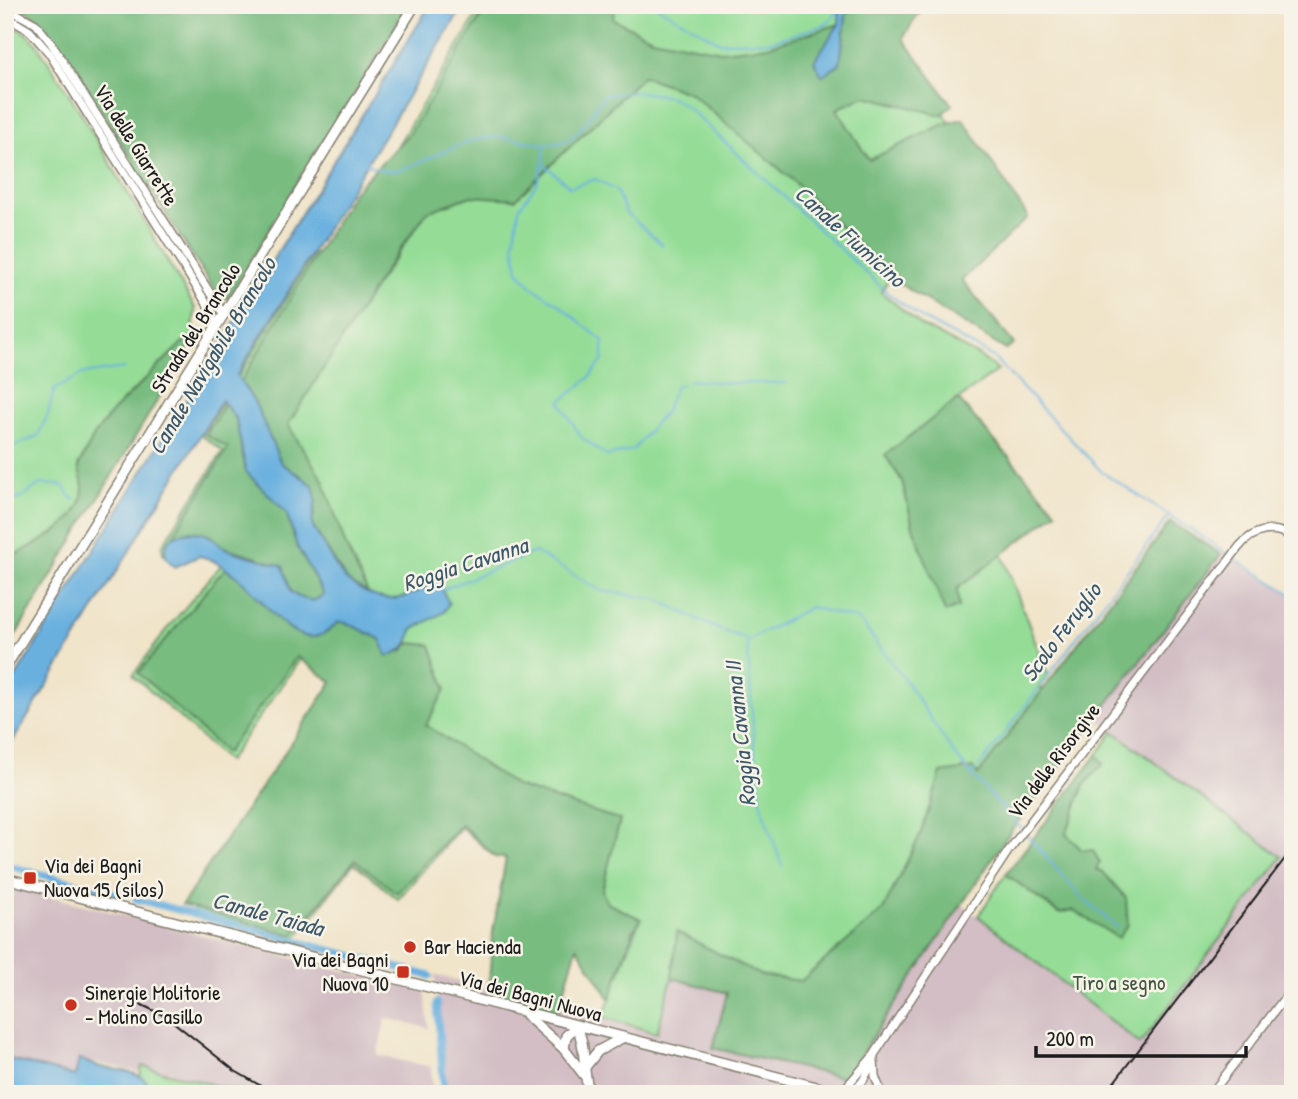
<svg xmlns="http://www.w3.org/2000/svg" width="1298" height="1099" viewBox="0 0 1298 1099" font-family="'Patrick Hand',sans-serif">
<rect width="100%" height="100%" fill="#f7f3e8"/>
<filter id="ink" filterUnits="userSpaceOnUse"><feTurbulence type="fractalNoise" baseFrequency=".0143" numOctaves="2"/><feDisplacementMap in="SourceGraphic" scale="14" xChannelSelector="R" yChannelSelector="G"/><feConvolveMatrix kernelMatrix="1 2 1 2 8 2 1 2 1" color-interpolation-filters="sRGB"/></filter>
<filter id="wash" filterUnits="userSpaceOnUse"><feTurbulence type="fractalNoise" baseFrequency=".00686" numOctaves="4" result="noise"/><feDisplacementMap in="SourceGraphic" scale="28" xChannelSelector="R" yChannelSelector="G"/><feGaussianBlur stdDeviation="1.57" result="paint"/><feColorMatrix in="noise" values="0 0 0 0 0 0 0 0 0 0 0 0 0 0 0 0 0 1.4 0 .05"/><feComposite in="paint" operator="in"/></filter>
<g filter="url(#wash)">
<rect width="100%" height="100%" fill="#f0e4c9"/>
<g fill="#d2bec4">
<polygon points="1223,551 1293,595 1293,1094 444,1094 435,975 657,1033 673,978 728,992 713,1048 845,1078 963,905 1140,1043 1282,857 1097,719"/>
<polygon points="5,885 425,992 429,1028 386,1018 377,1055 431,1067 433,1094 175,1094 140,1072 80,1059 75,1076 5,1058"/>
</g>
<g fill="#95dd97" stroke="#587c5a" stroke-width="2">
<polygon points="483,5 926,5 897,38 960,139 869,182 890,277 881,292 922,326 979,356 998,370 902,442 1001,552 1048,675 1039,687 1044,691 836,1013 677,939 672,978 657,1033 603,1017 638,924 506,858 495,857 461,827 398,899 354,863 295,939 192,912 343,685 306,651 228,761 226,760 133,675 167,629 223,563 209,552 168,558 163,554 162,546 223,451 202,436 314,253 375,287 427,212 394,151"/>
<path d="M5 22 29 35 38 46 78 108 195 308C195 317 192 328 194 337L183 342 113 411 94 436 78 466C80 473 83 481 83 488 83 526 33 545 5 560Z"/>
<polygon points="1113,731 1282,857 1140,1044 978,916 1006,874 1058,913 1073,910 1085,916 1096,868 1066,834 1084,785 1103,764 1097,755"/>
<polygon points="142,1066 248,1094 153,1094 149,1085 140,1077"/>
</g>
<g fill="#78bc80" stroke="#4a6c4e" stroke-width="2">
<polygon points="15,5 408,5 349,103 314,154 228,299 216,293 51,32 30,13"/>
<polygon points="488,5 615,5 613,19 652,38 721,51 768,46 839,24 830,39 840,64 846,15 853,5 924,5 903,38 952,105 941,115 865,96 837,109 869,160 944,124 963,119 1028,217 962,280 1014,344 1006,350 897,282 790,178 690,93 643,76 516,199 471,196 427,212 388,266 288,425 323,480 346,546 368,593 347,581 312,525 316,499 300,475 287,469 281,463 241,381 354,191 410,133"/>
<path d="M194 337 190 346 5 653V560C33 545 83 526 83 488 83 482 80 473 78 467L94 436 113 411 183 342Z"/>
<polygon points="958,399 1057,512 957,589 959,607 945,612 913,527 902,481 885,455"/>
<polygon points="225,404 236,419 246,472 286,511 297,546 324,595 313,601 301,598 291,592 257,557 223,547 208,535 190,531 171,539 228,448 206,435"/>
<polygon points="1170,522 1221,554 1011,831 845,1078 713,1048 727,993 672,978 677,932 760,975 801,981 883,910 920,835 941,773 973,768 978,775"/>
<path d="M225 568 243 581 328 631 339 621C361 625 382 640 401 652L410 643 431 645 446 689 426 725 516 786 620 820 602 891 607 903 641 919 633 932 610 999 577 947 558 1012 488 994 493 932 506 858 495 857 461 824 397 893 355 860 293 935 182 905 332 682 297 657 226 753 138 673Z"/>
<polygon points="1097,755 1103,764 1084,785 1066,834 1082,850 1093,850 1100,863 1096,869 1103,872 1126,898 1128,925 1118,938 1073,910 1059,913 1006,874"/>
</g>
<g fill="#69b0df" stroke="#42667e" stroke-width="2">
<path d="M430 5H464L237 375 255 403 281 463 313 485 316 499 312 525C320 538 337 572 348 581 361 592 383 602 399 598 417 595 422 584 440 586L449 603 444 612 412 630C409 647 403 651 387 656L380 639 347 623 339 622C331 629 322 637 311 637 288 639 258 594 241 580 228 569 216 560 199 556L175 567C170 563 164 556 165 549 168 532 195 529 208 535 214 538 219 545 225 548 243 555 265 560 283 566L291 592 301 598 313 601 324 595 297 546 286 512 246 472 236 419 222 400 5 754V694Z"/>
<polygon points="840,5 853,5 846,15 840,64 822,76 814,61 839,24"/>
<path d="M5 1058 75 1076 79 1059C87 1062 94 1065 101 1067 120 1071 147 1070 153 1094H5Z"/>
</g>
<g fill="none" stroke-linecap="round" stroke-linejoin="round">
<g stroke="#69b0df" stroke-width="2">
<polyline points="654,5 720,42 772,41 827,24 840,9"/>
<polyline points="545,143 543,164 537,183 519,208 514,244 518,271 532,287 557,303 603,341 603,360 589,378 560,402 581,437 607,456 633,450 666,410 675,387 682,384"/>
<path d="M366 164 382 170 397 171C426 162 470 135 498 137 521 138 552 152 572 137 587 127 593 108 605 95L634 92 654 94 674 98 688 108 889 294 923 319 992 356 1102 472 1230 555"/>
<polyline points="545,165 570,187 596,179 616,191 626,213 663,245"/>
<polyline points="688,380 730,383 787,383"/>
<polyline points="5,443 14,446 38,436 48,414 54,390 82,374 124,368"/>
<polyline points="5,504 21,498 40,484 62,485 74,500"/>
<polyline points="1234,558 1293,595"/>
<polyline points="442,590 535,552 601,591 656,599 718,629 749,640 811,607 859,620 905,680 954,754 971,774 976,770"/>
<polyline points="747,640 755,756 762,809 782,866"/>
<polyline points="979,767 1168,517"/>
<polyline points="972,775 1023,830"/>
<polyline points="1026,834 1082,898 1118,928"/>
</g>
<g stroke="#69b0df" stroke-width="7">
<polyline points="5,865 122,895"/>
<polyline points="136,899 430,976"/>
<polyline points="437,1003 444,1094"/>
</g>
</g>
</g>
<g filter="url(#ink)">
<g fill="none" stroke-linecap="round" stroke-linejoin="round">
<defs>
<g id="minor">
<polyline points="5,7 36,24 51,43 224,315"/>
<polyline points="5,16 30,31 49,53 212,312 215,329"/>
<polyline points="874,1059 875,1076 882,1094"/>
<path d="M847 1094V1086L874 1055 1009 850 1239 547C1253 530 1274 524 1293 538"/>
<path d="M848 1094C863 1086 867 1074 873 1059"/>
<polyline points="1211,1094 1293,987"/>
</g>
<g id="tertiary">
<polyline points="5,668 415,5"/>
<polyline points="5,878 844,1094"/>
<polyline points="526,1015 564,1049 584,1075"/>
<path d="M576 1026C588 1047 581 1072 590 1094"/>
<polyline points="564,1049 566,1036 576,1026"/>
<polyline points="586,1066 598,1051 622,1038"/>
</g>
</defs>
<use href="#minor" stroke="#868072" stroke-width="10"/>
<use href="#tertiary" stroke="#868072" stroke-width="12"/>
<use href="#minor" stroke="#fff" stroke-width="7"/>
<use href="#tertiary" stroke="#fff" stroke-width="9"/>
<g stroke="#1c1c1c" stroke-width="2">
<polyline points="140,1004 167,1017 235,1071 275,1094"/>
<polyline points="1105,1094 1293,848"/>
</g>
</g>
</g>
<g fill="#c8321e" stroke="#f7f3e8" stroke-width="2.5">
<rect x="23" y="871" width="14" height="14" rx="3.5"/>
<circle cx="410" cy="947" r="7"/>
<rect x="396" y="965" width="14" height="14" rx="3.5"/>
<circle cx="71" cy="1005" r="7"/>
</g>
<g text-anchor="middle" stroke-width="5" stroke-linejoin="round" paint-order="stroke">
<g font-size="21" fill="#1c1c1c" stroke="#f7f3e8">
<text transform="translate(136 145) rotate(58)" y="7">Via delle Giarrette</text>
<text transform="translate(196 328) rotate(-58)" y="7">Strada del Brancolo</text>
<text transform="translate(1054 761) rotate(-53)" y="7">Via delle Risorgive</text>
<text transform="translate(530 996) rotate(15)" y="7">Via dei Bagni Nuova</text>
</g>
<g font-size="21" fill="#1c1c1c" stroke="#f7f3e8" text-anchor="start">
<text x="44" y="873">Via dei Bagni<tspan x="44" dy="24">Nuova 15 (silos)</tspan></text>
<text x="424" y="954">Bar Hacienda</text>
<text x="389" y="967" text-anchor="end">Via dei Bagni<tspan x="389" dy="24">Nuova 10</tspan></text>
<text x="85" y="1000">Sinergie Molitorie<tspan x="85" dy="24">- Molino Casillo</tspan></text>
</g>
<g font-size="21" fill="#405641" stroke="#f7f3e8">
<text x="1119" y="990">Tiro a segno</text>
</g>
<g font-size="23" font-style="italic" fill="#3b576a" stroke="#f7f3e8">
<text transform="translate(850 236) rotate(42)" y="8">Canale Fiumicino</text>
<text transform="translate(212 356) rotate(-59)" y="8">Canale Navigabile Brancolo</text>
<text transform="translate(465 564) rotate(-18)" y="8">Roggia Cavanna</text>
<text transform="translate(1061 632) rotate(-53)" y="8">Scolo Feruglio</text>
<text transform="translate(740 734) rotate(-96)" y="8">Roggia Cavanna II</text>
<text transform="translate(268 914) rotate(15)" y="8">Canale Taiada</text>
</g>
</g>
<rect width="1298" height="1099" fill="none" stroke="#f7f3e8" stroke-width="28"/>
<path d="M1036 1046v10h210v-10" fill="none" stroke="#1c1c1c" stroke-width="3.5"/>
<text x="1046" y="1046" font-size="21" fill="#1c1c1c" stroke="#f7f3e8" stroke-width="5" paint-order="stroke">200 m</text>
</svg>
